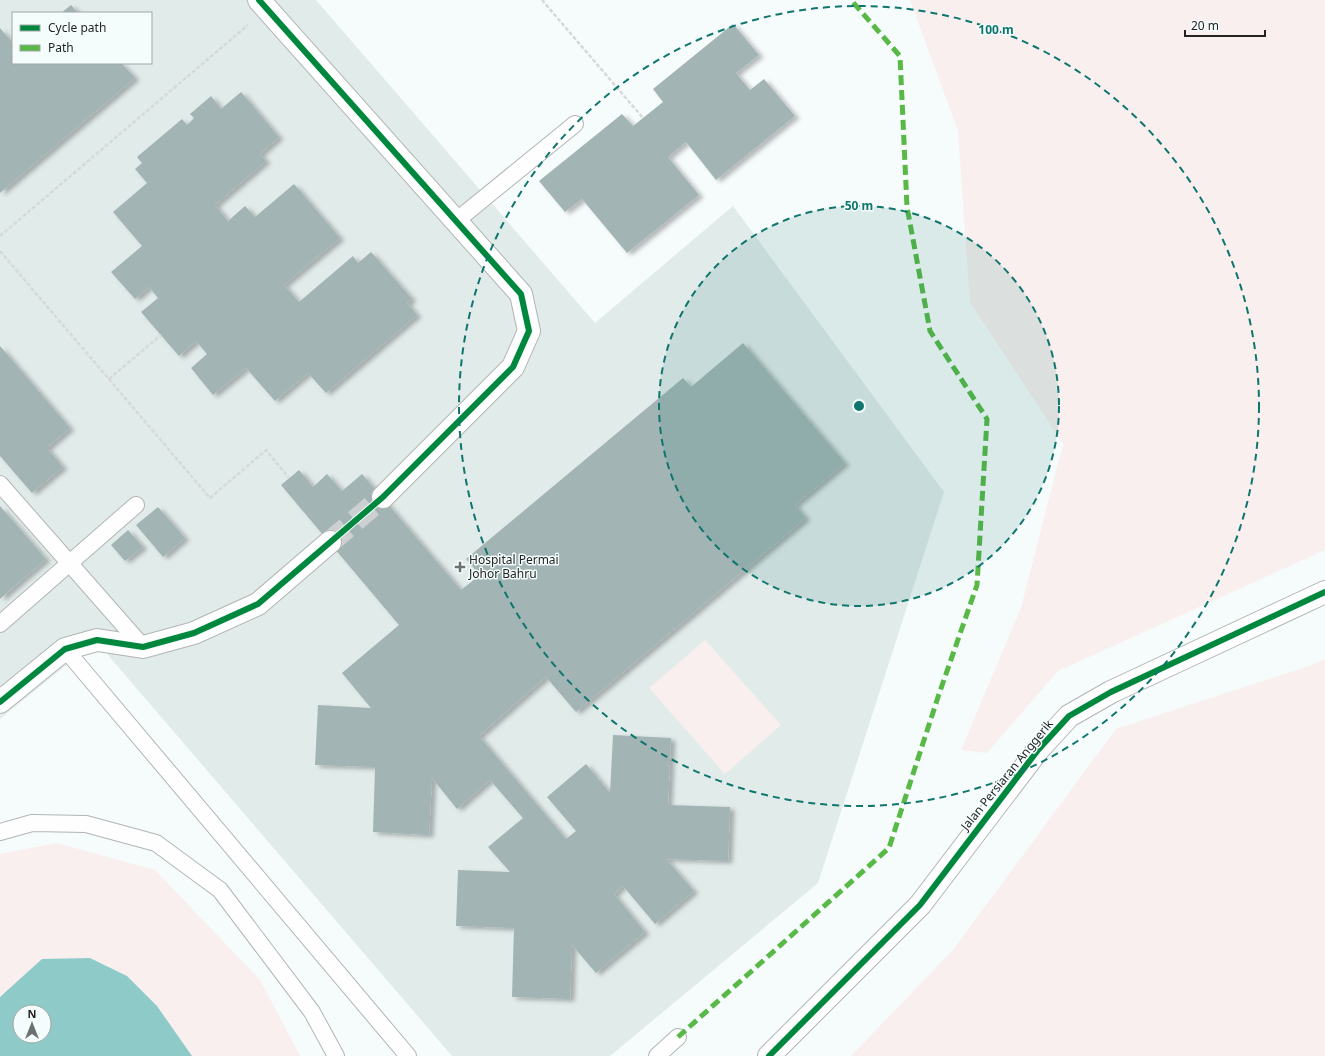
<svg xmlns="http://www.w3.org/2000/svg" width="1325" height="1056" viewBox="0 0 1325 1056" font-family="'Noto Sans',sans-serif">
<defs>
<filter id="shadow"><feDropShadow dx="4.5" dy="2.5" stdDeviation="2" flood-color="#0004"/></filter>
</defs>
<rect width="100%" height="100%" fill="#f6fbfb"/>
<path fill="#e1ebea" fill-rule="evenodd" d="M0 0H316L595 323 733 206 944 492 818 883 610 1056H452L96 641 0 719ZM13 13H151V63H13Z"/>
<g fill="#f8efee">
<polygon points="910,0 1325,0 1325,550 1058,671 987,753 961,750 1021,608 1063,444 970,302 958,131"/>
<polygon points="705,640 781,725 725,774 649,688"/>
<polygon points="1325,659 1325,1056 851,1056 953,950 1116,729 1312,665"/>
<polygon points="57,843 155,870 260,980 300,1056 192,1056 157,1006 127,976 90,958 0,997 0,854"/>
</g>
<path fill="#8ecac8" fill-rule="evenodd" d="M90 958 127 976 157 1006 192 1056H0V997L42 959ZM20 1012H44V1036H20Z"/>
<g fill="#a2b4b4" filter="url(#shadow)">
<polygon points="71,5 78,13 61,13"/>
<polygon points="733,24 759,55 736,73 750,90 764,79 795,116 716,180 686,142 668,157 699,195 627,253 582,199 565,212 539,181 622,114 633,126 663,102 653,89"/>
<polygon points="0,28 13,43 13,63 121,63 135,78 0,193"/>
<polygon points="241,92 279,137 260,154 266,161 215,205 228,221 245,206 255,217 294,184 340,238 284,285 299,302 353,256 358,263 371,252 412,299 407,303 417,315 326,393 308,373 275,401 246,368 213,395 191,368 207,354 196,341 179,356 141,312 158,298 149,287 135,299 111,272 142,246 113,212 147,183 135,169 142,163 137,157 182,119 187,125 194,118 190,114 211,96 221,109"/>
<polygon points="743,343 845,463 795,505 806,518 576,712 546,677 479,736 566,839 576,831 547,797 586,764 610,793 613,735 671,738 668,805 730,807 728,861 666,859 694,891 655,924 623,886 614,894 645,932 596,973 572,945 570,999 512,997 514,928 456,926 458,870 510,872 488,847 523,818 490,780 457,809 432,778 429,835 373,832 375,767 315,765 318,705 371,708 342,673 399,625 281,485 299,470 313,487 327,474 342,491 362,474 461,590 480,575 466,559 683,378 691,387"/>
<polygon points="0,346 70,428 47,448 63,467 32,493 0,456"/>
<polygon points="0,506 46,559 0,599"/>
<polygon points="158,507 185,538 163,557 136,525"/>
<polygon points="128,530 143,547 125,561 111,545"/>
</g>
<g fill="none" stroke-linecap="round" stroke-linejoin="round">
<polyline stroke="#ccd0d0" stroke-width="22" stroke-dasharray="22 11" stroke-linecap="butt" points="330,542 383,497"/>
<defs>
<g id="service">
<polyline points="456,221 575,124"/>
<polyline points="0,484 143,647"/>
<polyline points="0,624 136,505"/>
<polyline points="65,649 408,1056"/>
<polyline points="0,832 32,823 86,824 156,843 220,890 312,1012 336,1056"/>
<polyline points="657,1056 678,1037"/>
</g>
<g id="minor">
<polyline points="259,0 521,294 529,331 513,367 383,497"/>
<polyline points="0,702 65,649 97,640 143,647 194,633 258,604 330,542"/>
<polyline points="769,1056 920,905 1038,750 1069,716 1111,692 1325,592"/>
</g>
</defs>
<use href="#service" stroke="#b1b5b5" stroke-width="18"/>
<use href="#minor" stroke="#b1b5b5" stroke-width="24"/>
<g stroke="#d7d9d9" stroke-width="2.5" stroke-dasharray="4 2" stroke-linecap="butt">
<polyline points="542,0 643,118"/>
<polyline points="0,236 248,25"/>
<polyline points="0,251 210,498 266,450 289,478"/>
<polyline points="109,379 161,335"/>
</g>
<use href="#service" stroke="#fefefe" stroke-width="16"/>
<use href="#minor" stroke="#fefefe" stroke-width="22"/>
<polyline stroke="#58b947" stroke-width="5" stroke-dasharray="10 5" stroke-linecap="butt" points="678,1037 889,848 938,697 977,585 987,419 930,331 907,207 900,56 851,0"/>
<defs>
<g id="cycleway">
<polyline points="0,702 65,649 97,640 143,647 194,633 258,604 383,497 513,367 529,331 521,294 259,0"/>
<polyline points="769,1056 920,905 1038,750 1069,716 1111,692 1325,592"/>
</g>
</defs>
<use href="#cycleway" stroke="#f5fcfc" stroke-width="8"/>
<use href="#cycleway" stroke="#00873e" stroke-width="6"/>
</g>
<circle cx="859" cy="406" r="200" fill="#0f766e" fill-opacity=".12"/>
<g fill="none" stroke="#0f766e" stroke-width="2" stroke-dasharray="7 5">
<circle cx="859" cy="406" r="200"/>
<circle cx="859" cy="406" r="400"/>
</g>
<path fill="#6d7070" stroke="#f5fcfc" stroke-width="1.5" d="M458 561h4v4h4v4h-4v4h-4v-4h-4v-4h4z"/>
<g text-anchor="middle" stroke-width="3" stroke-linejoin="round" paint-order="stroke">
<g font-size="12" fill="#232525" stroke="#f5fcfc" text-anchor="start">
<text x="469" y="564">Hospital Permai<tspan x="469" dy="14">Johor Bahru</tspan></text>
</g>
<g font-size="12" fill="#232525" stroke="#f5fcfc">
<text transform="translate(1007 775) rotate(-51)" y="4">Jalan Persiaran Anggerik</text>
</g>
</g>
<circle cx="859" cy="406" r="6" fill="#0f766e" stroke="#f5fcfc" stroke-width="2"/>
<g font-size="12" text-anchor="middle" font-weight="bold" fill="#0f766e" stroke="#f5fcfc" stroke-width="3" stroke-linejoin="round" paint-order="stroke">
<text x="996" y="34">100 m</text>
<text x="859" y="210">50 m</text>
</g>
<rect x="12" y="12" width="140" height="52" fill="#f5fcfc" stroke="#a1a6a6"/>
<rect x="20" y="25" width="20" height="6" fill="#00873e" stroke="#a1a6a6"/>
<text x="48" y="32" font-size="12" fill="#232525">Cycle path</text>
<rect x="20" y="45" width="20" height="6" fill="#58b947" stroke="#a1a6a6"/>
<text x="48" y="52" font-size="12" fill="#232525">Path</text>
<g transform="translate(32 1024)"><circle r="19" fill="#f5fcfc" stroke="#a1a6a6"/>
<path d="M0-3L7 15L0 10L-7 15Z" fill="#6d7070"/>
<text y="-6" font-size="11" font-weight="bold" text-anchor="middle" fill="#232525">N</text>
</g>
<path d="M1185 30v6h80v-6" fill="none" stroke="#232525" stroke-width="2"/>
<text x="1191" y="30" font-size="12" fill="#232525" stroke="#f5fcfc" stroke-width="3" paint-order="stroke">20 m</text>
</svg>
